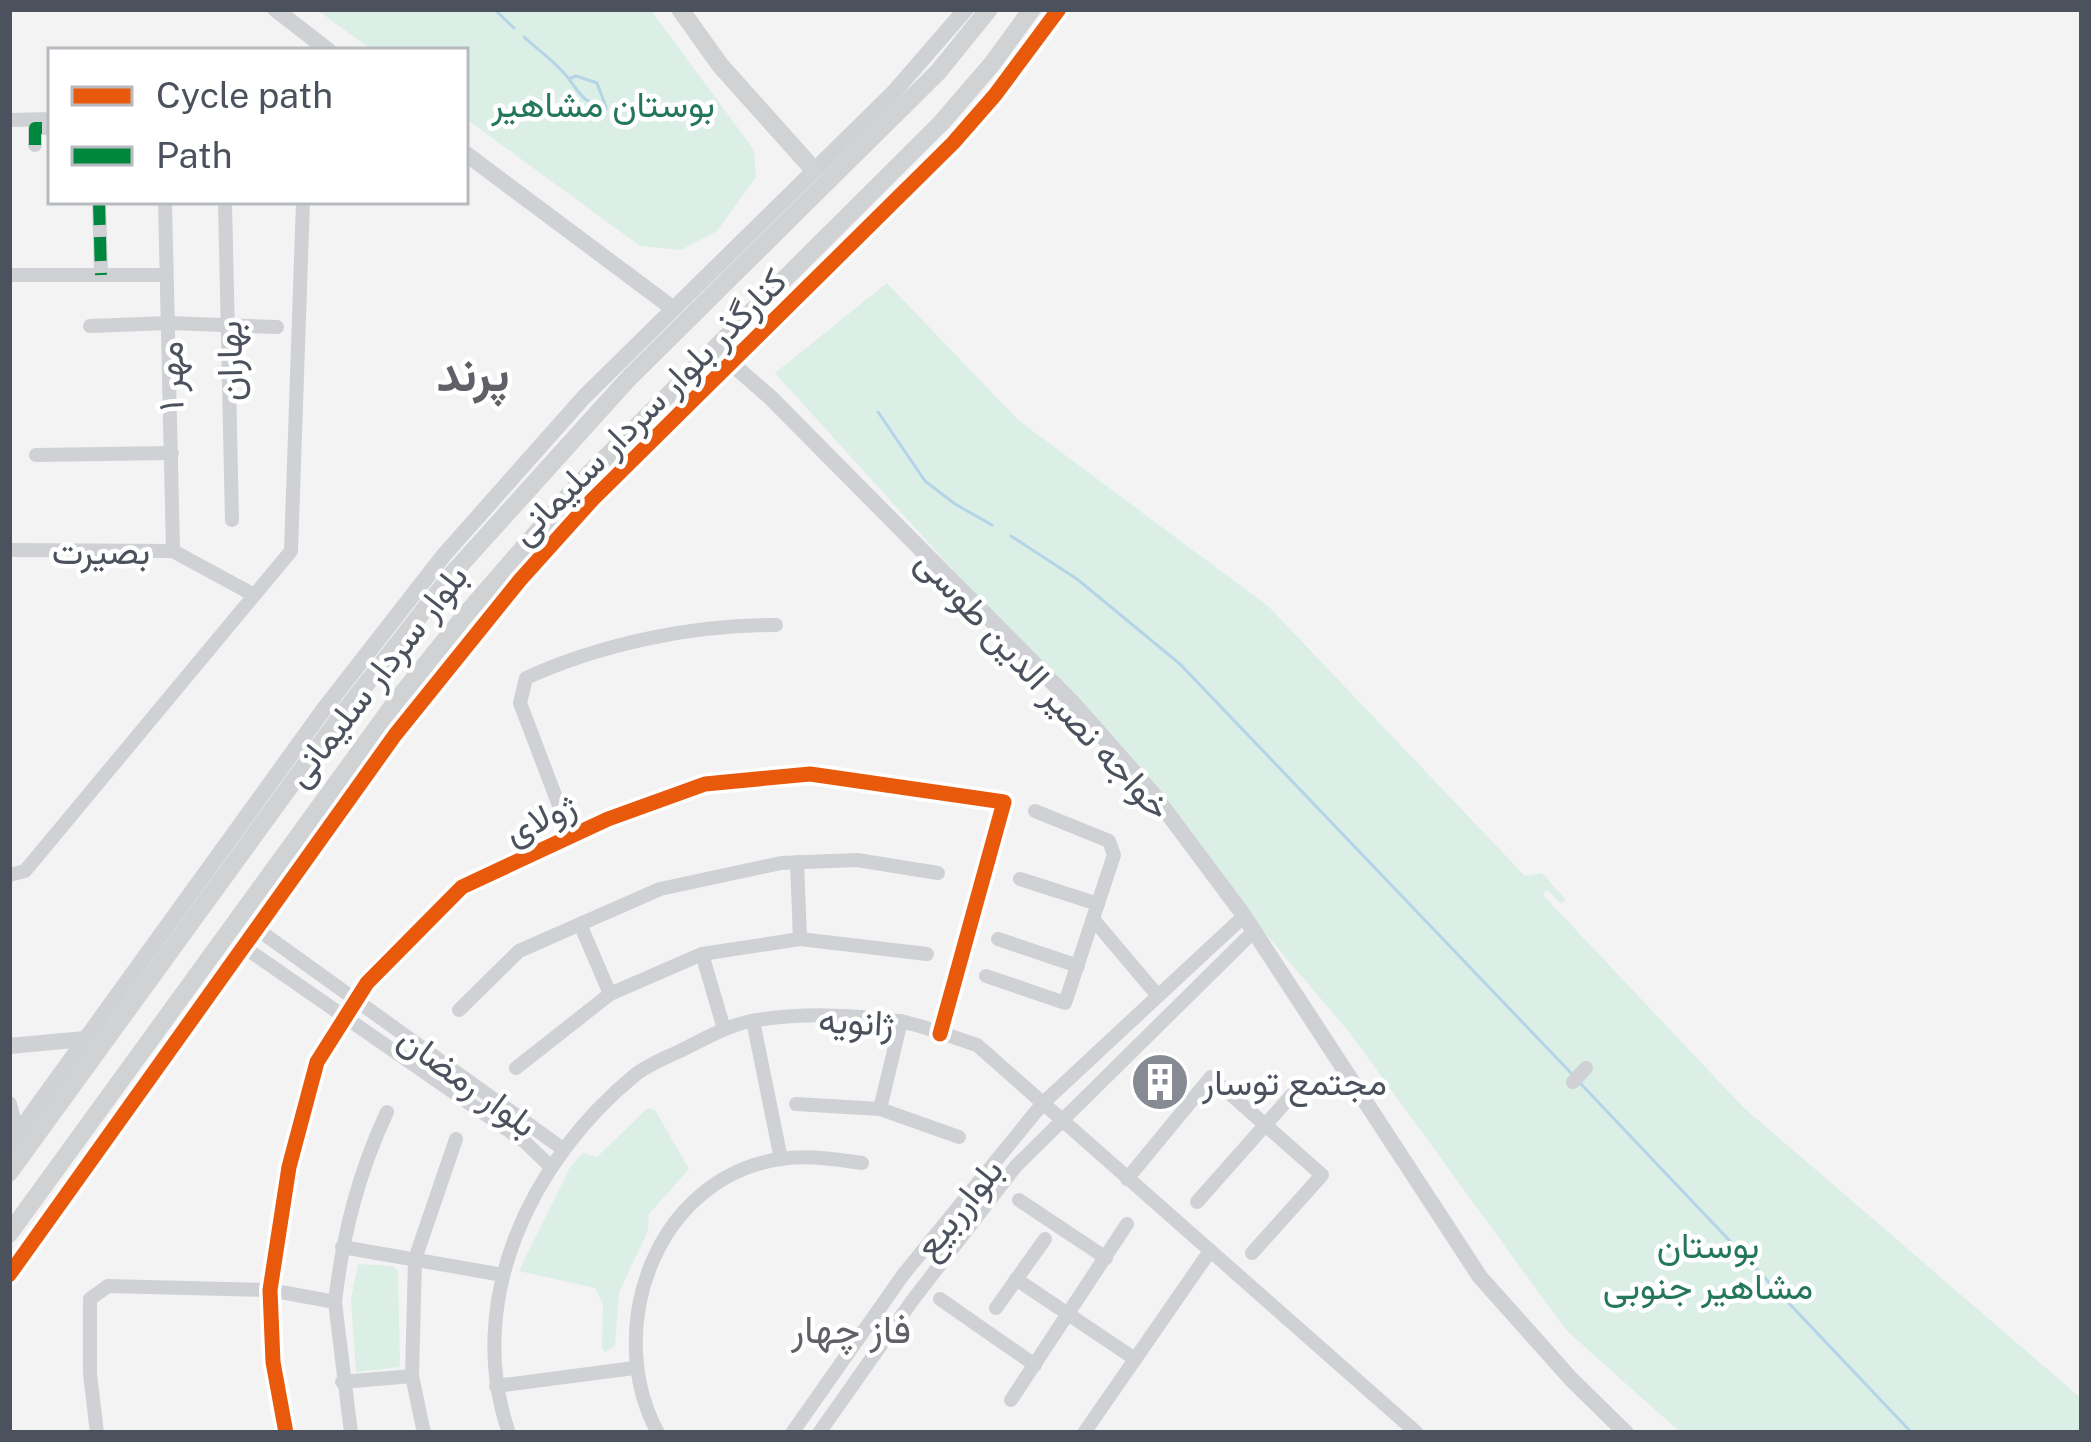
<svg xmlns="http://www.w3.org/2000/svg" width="2091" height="1442" viewBox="0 0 2091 1442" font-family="'Public Sans',Vazirmatn,sans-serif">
<rect width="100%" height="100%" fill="#f3f3f3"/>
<g fill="#dbefe6">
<polygon points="316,9 650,9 754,150 756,177 717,231 681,250 640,246 465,118 465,51 373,51"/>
<polygon points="887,283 1018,420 1269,607 1525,876 1542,873 1566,900 1561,903 1547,890 1543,895 1743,1107 2082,1399 2082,1433 1681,1433 1566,1330 1349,1032 1003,625 775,373"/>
<polygon points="648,1108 655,1110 689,1169 649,1214 648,1231 619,1292 615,1346 605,1352 602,1347 603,1304 595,1288 519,1271 570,1167 583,1153 597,1157"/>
<polygon points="358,1264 392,1266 398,1270 400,1367 356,1372 351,1299"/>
</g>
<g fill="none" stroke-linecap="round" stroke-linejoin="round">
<g stroke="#b5d4e7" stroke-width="3">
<polyline points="494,9 514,28"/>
<path d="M524 37C538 50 557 63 569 79 582 97 584 102 606 109"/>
<polyline points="569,79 576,76 597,83 606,107"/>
<polyline points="878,412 925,481 955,504 992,525"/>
<polyline points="1011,536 1077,579 1180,664 1571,1073"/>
<polyline points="1581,1084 1912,1433"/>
</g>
<g stroke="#cfd1d4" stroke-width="14">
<polyline points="9,120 51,119"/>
<polyline points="35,145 35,128 51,128"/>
<polyline points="99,201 101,275"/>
<polyline points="165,201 173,551"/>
<polyline points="225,201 232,520"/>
<polyline points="9,275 166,275"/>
<polyline points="90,326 169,323 277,327"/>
<polyline points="36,455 172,453"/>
<polyline points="9,550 173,551 254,595"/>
<path d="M571 837 520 703 526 678C603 643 693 625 776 625"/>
<polyline points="797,862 800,939"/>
<polyline points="9,875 25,871 291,551 303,201"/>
<polyline points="1020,879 1098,904"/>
<polyline points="1093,919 1158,996"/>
<polyline points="580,924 610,994"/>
<polyline points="257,929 563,1149"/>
<polyline points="998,939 1078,966"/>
<polyline points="244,947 525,1142 551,1167"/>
<polyline points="702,954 724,1029"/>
<polyline points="986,976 1065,1003 1114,855 1109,841 1035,811"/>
<polyline points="459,1010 519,951 660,889 781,863 857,860 938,873"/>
<polyline points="753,1021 781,1159"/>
<polyline points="516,1068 610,994 702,954 800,939 927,954"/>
<polyline points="1573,1082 1586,1068"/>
<polyline points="796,1104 880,1109 959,1137"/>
<polyline points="880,1109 901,1021"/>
<polyline points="1127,1179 1211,1077 1322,1175 1252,1253"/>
<polyline points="1019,1200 1106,1258"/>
<polyline points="1197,1202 1298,1088"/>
<polyline points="342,1247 503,1275"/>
<polyline points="1016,1279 1135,1359"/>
<polyline points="940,1299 1035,1365"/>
<polyline points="335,1302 351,1433"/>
<polyline points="996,1308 1045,1239"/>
<polyline points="342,1382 412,1376"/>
<polyline points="496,1386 634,1368"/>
<polyline points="1011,1400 1127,1224"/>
<path d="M97 1433 90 1374V1299L108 1286 270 1290 335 1302C343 1234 358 1174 387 1112"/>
<polyline points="286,1433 273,1362 270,1290 289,1167 317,1062 367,983 462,887 608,819 705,784 810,774 1004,802 940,1034"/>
<polyline points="424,1433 412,1376 415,1259 456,1139"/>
<path d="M509 1433C463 1301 531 1160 635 1075 649 1064 668 1057 684 1049 706 1038 727 1026 751 1021 797 1013 852 1014 898 1021 924 1025 951 1037 977 1045L1417 1433"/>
<path d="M658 1433C602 1330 655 1178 780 1159 807 1155 835 1159 862 1163"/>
<polyline points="792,1433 903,1275 1043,1103 1244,916"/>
<polyline points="819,1433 912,1301 1016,1166 1254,931"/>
<polyline points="1084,1433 1210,1251"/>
</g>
<g stroke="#cfd1d4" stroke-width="16">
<polyline points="275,9 329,51"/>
<polyline points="465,153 671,307"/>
<polyline points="731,363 770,397 1073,703 1154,795 1242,913 1480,1277 1571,1379 1626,1433"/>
<polyline points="9,1046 85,1039"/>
<polyline points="9,1104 17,1135"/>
<polyline points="9,1145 324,709 444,555 584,397 894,92 966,9"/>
<polyline points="9,1275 395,735 520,580 592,500 953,143 995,95 1059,9"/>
</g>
<g stroke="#d1d2d4" stroke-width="18">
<polyline points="680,9 720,65 813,169"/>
<polyline points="9,1173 338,720 453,573 629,378 938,72 989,9"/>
<polyline points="9,1234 397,700 467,613 577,486 942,122 992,64 1032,9"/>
</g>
<g stroke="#00873e" stroke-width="12" stroke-dasharray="24 12" stroke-linecap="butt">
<polyline points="35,145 35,128 51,128"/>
<polyline points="99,201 101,275"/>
</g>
<defs>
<g id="cycleway">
<polyline points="9,1275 395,735 520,580 592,500 953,143 995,95 1059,9"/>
<polyline points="286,1433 273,1362 270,1290 289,1167 317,1062 367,983 462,887 608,819 705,784 810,774 1004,802 940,1034"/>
</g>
</defs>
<use href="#cycleway" stroke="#fff" stroke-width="22"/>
<use href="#cycleway" stroke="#e8590c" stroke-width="15"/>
</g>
<defs>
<symbol id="building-disc" viewBox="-11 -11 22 22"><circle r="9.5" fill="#868a92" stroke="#fff"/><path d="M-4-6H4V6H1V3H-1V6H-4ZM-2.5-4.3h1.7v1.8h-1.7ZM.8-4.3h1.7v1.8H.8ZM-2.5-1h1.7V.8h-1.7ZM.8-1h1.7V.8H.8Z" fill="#fff"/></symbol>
</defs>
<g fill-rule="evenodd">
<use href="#building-disc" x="1127" y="1049" width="66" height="66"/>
</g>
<g text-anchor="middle" stroke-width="9" stroke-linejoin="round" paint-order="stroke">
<g font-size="36" fill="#24775c" stroke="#fff">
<text x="603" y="117">بوستان مشاهیر</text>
<text x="1708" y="1258">بوستان<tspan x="1708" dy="41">مشاهیر جنوبی</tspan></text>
</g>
<g font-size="36" fill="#4c525d" stroke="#fff">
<text transform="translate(229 361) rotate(-91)" y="13">بهاران</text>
<text transform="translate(170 376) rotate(-91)" y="13">مهر ۱</text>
<text transform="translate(648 406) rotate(-45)" y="13">کنارگذر بلوار سردار سلیمانی</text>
<text x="101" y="564">بصیرت</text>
<text transform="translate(376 675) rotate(-52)" y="13">بلوار سردار سلیمانی</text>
<text transform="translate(1044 684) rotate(47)" y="13">خواجه نصیر الدین طوسی</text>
<text transform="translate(540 818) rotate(-25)" y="13">ژولای</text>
<text transform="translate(856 1021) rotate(3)" y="13">ژانویه</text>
<text transform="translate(468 1081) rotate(36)" y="13">بلوار رمضان</text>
<text transform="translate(958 1208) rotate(-51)" y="13">بلوارربیع</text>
</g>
<g font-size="36" fill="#4c525d" stroke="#fff" text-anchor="start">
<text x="1202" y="1095">مجتمع توسار</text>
</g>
<g font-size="39" fill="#5f6166" stroke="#fff">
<text x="851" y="1343">فاز چهار</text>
</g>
<g font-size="48" font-weight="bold" fill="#5f6166" stroke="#fff">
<text x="473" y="391">پرند</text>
</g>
</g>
<rect width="2091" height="1442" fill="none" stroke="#4c525d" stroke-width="24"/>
<rect x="48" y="48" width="420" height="156" fill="#ffffff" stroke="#b7babe" stroke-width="3"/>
<rect x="72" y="87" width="60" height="18" fill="#e8590c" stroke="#b7babe" stroke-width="3"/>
<text x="156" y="108" font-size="36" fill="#4c525d">Cycle path</text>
<rect x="72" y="147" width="60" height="18" fill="#00873e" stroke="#b7babe" stroke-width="3"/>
<text x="156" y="168" font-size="36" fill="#4c525d">Path</text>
</svg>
